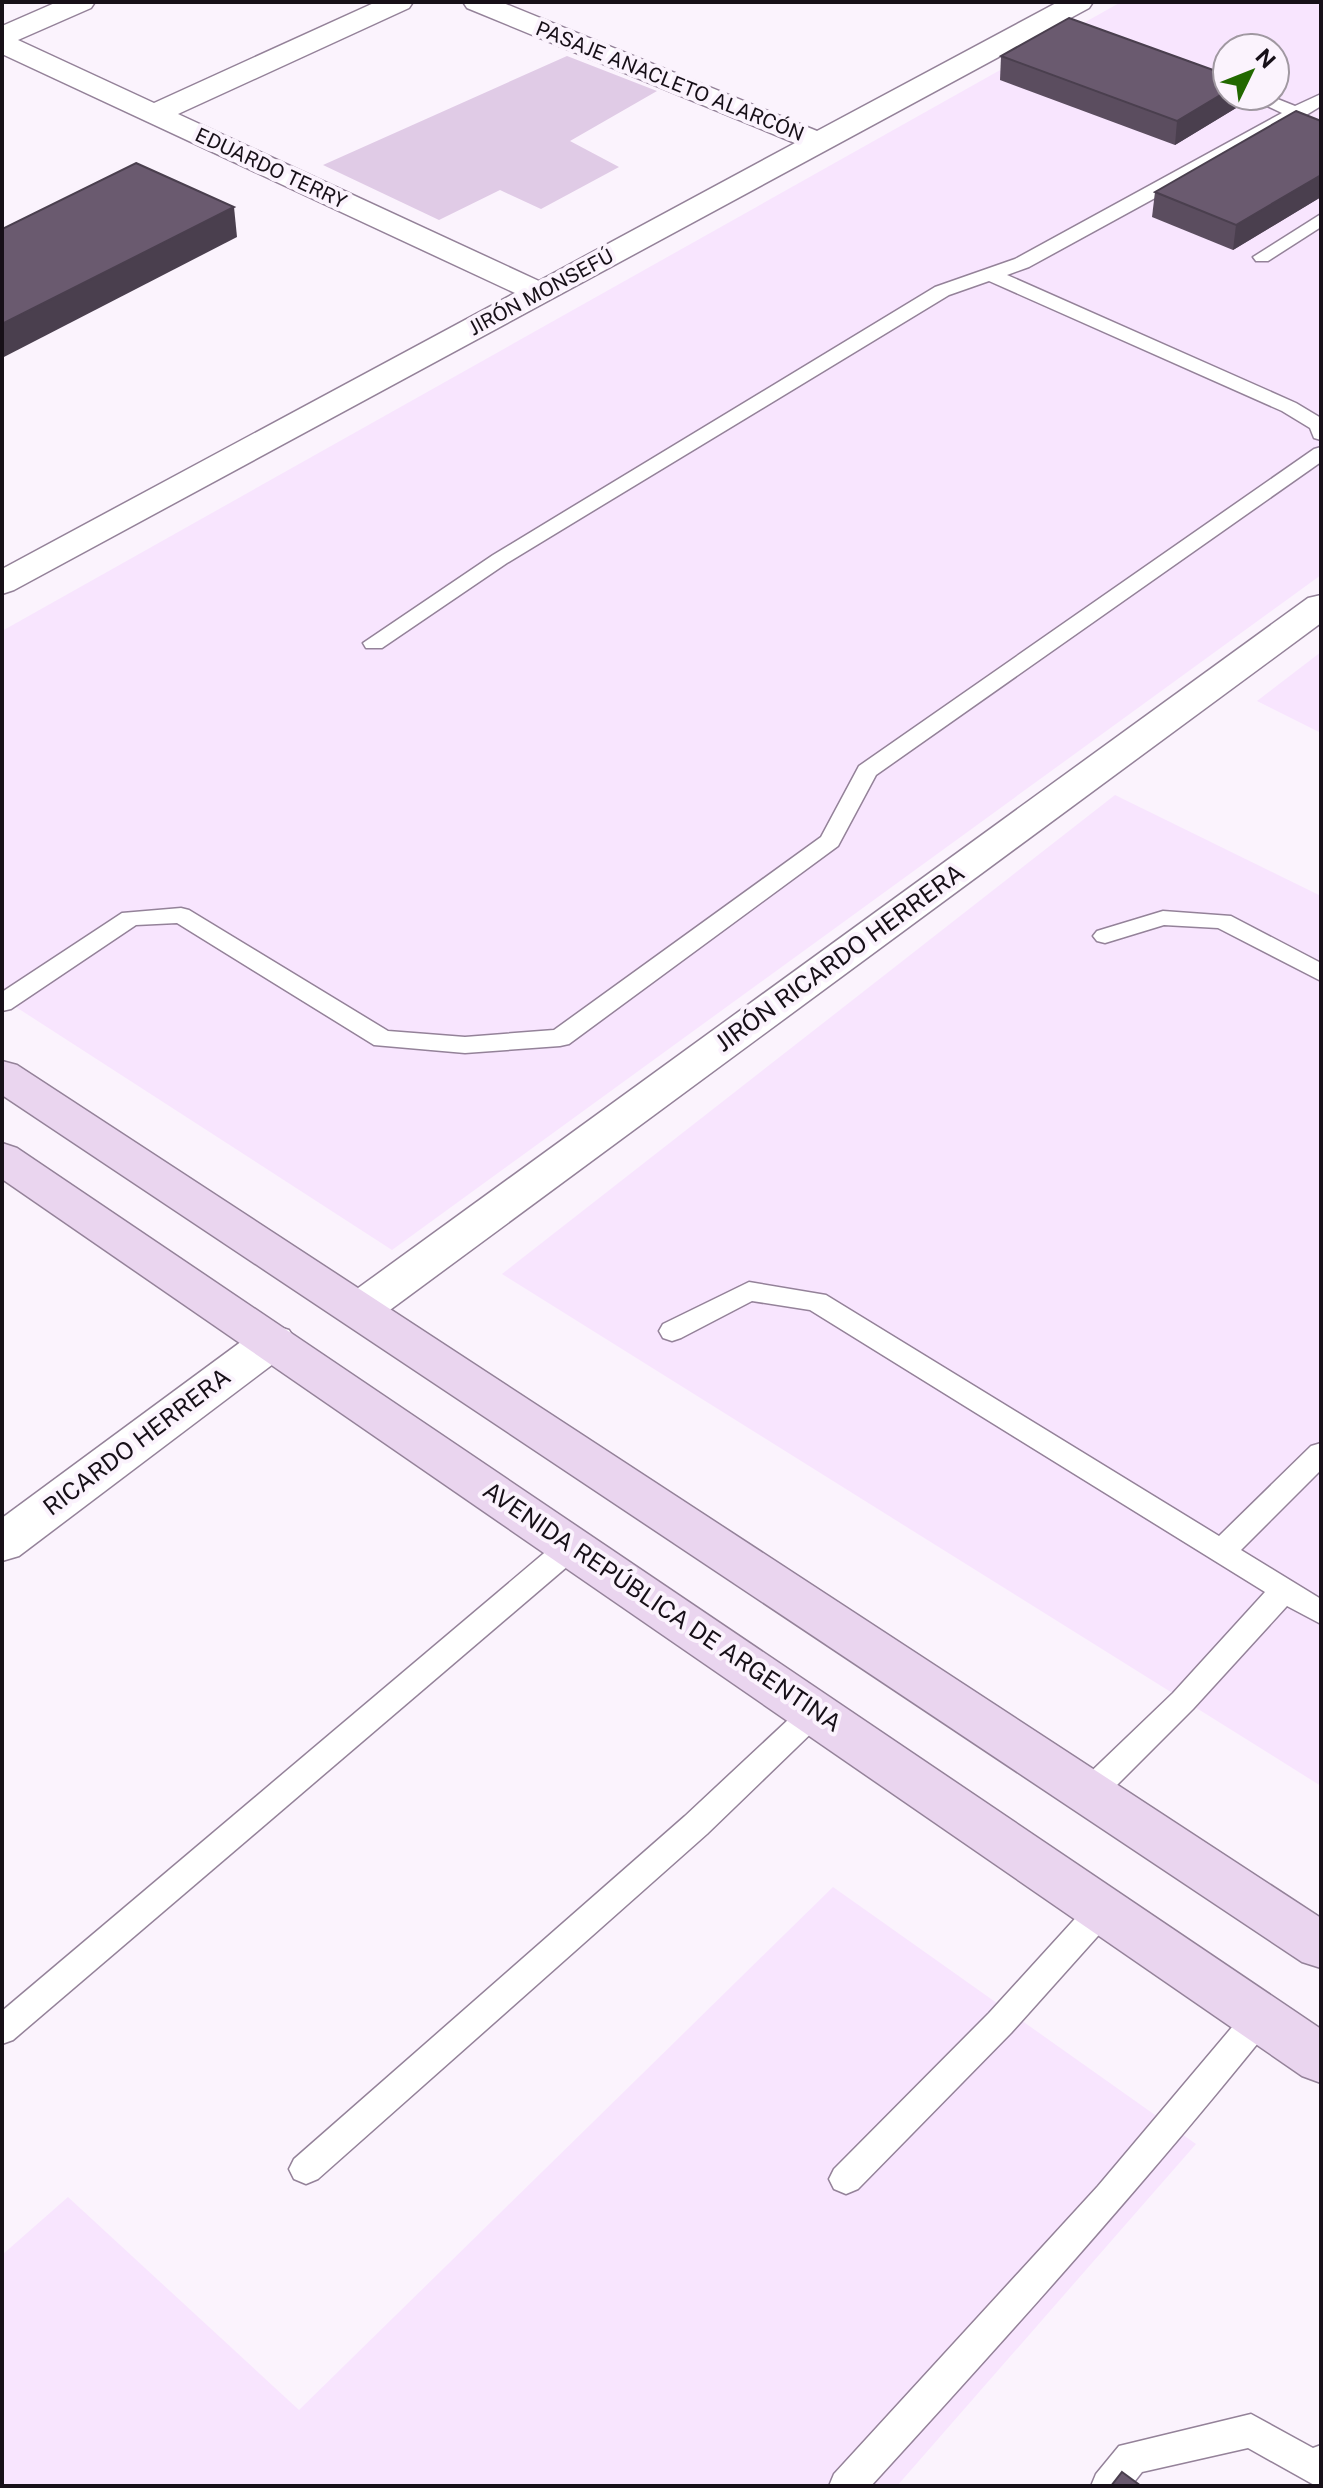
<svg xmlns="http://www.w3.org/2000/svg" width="1323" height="2488" viewBox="0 0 1323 2488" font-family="'Public Sans',sans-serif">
<rect width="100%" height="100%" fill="#fbf3fd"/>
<g fill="#f8e5fe" fill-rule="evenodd">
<path d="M1121 2H1321V575L392 1250 2 998V631ZM1227 48H1275V96H1227Z"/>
<polygon points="1321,652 1321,733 1257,701"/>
<polygon points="1115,795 1321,896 1321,1786 502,1274"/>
<polygon points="833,1887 1196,2144 897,2486 2,2486 2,2255 68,2197 299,2410"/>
</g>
<polygon fill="#e0cbe6" points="567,56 657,91 570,141 619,167 541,209 500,190 439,220 323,165"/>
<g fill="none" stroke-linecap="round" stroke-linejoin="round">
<defs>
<g id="service">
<polygon points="1321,94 1321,106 1303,117 1029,267 1007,275 1296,403 1321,418 1321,440 1314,438 1310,428 1282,411 989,281 949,295 507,563 382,648 366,648 363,643 493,555 935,287 1015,259 1282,113 1246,96 1270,96 1295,106"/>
<polygon points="1321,214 1321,227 1268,261 1256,261 1253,257"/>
<polygon points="1321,447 1321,462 876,775 838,846 569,1044 560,1046 465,1053 374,1045 177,923 136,925 11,1009 2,1011 2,992 122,913 181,908 189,910 388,1031 465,1037 554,1030 821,837 859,766 1314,449"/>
<polygon points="1163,911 1231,916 1321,963 1321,981 1218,928 1164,925 1105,943 1097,941 1093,936 1097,931"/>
<polygon points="749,1282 826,1295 1219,1536 1311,1446 1321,1443 1321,1470 1241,1550 1321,1599 1321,1624 1287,1606 1193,1709 1100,1802 1089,1805 1078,1802 1074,1793 1078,1784 1173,1693 1265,1592 810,1310 752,1301 681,1338 672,1341 663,1338 659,1331 663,1324"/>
<polygon points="572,1535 582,1538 586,1546 582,1554 13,2040 2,2044 2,2011 562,1538"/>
<polygon points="815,1700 825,1704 830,1712 825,1720 707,1834 318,2179 306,2184 294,2179 289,2169 294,2159 685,1816 805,1704"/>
<polygon points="1103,1896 1114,1900 1119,1909 1114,1918 1011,2033 858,2189 846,2194 834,2189 829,2179 834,2169 989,2013 1092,1900"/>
<path d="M1260 2003 1271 2007 1276 2017 1271 2027C1144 2185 1008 2336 871 2486H829L834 2474 1098 2186 1249 2007Z"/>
<polygon points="1251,2414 1313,2448 1321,2445 1321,2484 1316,2486 1248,2448 1142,2472 1131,2486 1091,2486 1096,2474 1119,2446"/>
</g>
<g id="minor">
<polygon points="57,2 95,2 91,8 18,40 154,103 376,2 413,2 409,8 178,114 539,281 795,143 467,8 463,2 501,2 817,131 1058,2 1093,2 1089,8 14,590 2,594 2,569 515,293 2,54 2,26"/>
<polygon points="1321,595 1321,623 375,1321 359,1326 343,1321 337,1310 343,1299 1308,598"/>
<polygon points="273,1325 289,1330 296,1341 289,1352 19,1556 2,1561 2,1518 257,1330"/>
</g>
<g id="secondary">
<polygon points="2,1061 17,1065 1321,1918 1321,1968 1302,1962 2,1095"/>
<polygon points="2,1143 17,1148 1321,2029 1321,2083 1302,2076 2,1179"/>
</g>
</defs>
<use href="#service" stroke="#948299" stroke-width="3"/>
<use href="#minor" stroke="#948299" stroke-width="3"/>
<use href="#secondary" stroke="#948299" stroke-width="3"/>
<use href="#service" fill="#fff" fill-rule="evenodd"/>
<use href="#minor" fill="#fff" fill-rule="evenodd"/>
<use href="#secondary" fill="#ead5ef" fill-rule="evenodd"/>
</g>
<g fill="#5b4d5f">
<polygon points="1001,56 1241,105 1175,145 1000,80"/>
<polygon points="1321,121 1321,197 1233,250 1152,217 1155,192"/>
</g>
<g fill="#4a3f4e">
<polygon points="1227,91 1227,96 1242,96 1241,105 1175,145 1177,121"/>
<polygon points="1321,175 1321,197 1233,250 1236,225"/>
<polygon points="234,207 237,237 2,358 2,324"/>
</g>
<g fill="#6a5a6f" stroke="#4a3f4e" stroke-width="2">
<polygon points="1069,18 1227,75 1227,91 1177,121 1001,56"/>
<polygon points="1296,111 1321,121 1321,175 1236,225 1155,192"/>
<polygon points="136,163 234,207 2,324 2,229"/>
<polygon points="1122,2472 1141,2486 1111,2486"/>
</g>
<g text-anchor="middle" stroke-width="8" stroke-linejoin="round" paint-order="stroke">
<g font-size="20" fill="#171018" stroke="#fbf3fd">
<text transform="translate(670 81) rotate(22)" y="7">PASAJE ANACLETO ALARCÓN</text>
<text transform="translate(271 168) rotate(25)" y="7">EDUARDO TERRY</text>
<text transform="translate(541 292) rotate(-28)" y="7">JIRÓN MONSEFÚ</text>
</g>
<g font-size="24" fill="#171018" stroke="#fbf3fd">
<text transform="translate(840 958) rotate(-36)" y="8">JIRÓN RICARDO HERRERA</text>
<text transform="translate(137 1442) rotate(-37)" y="8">RICARDO HERRERA</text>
<text transform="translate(662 1607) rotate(34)" y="8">AVENIDA REPÚBLICA DE ARGENTINA</text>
</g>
</g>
<rect width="1323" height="2488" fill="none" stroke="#171018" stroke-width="8"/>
<g transform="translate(1251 72) rotate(47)"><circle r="38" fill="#fbf3fd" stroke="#a098a1" stroke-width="2"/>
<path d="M0-6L14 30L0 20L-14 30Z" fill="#226800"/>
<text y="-12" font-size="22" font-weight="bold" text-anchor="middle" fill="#171018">N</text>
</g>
</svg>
